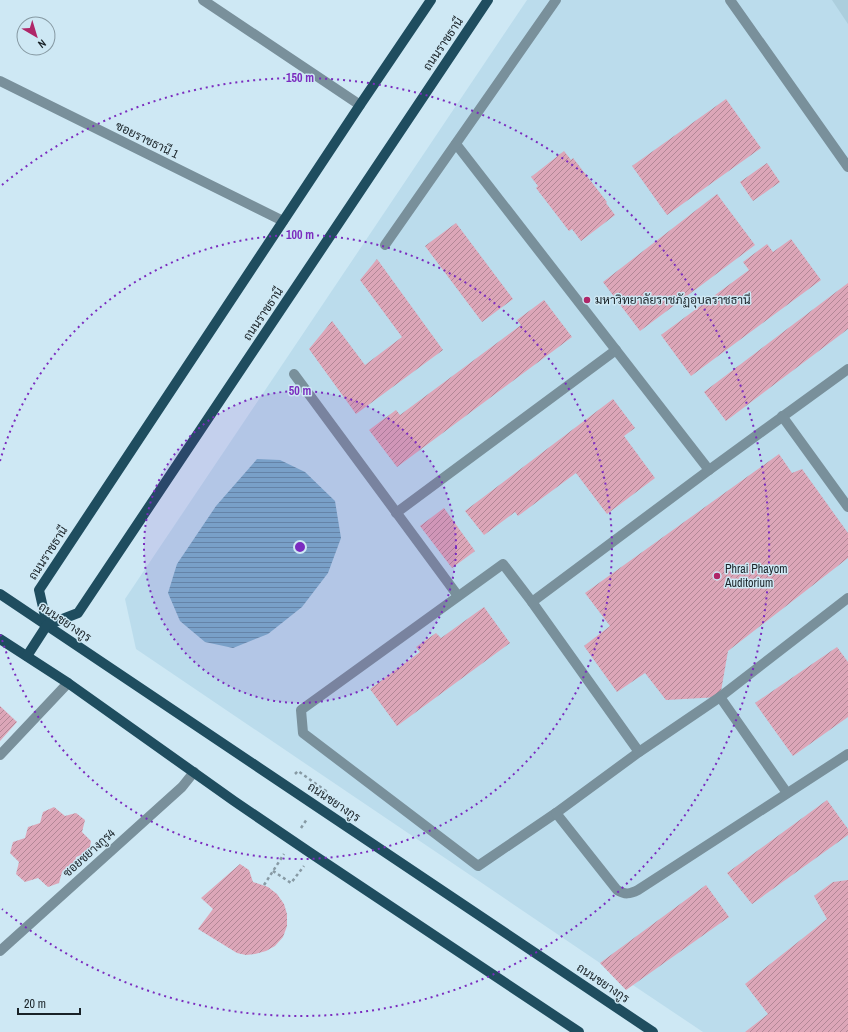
<svg xmlns="http://www.w3.org/2000/svg" width="848" height="1032" viewBox="0 0 848 1032" font-family="'Archivo Narrow',Sarabun,sans-serif">
<defs>
<pattern id="water-rules" width="6" height="5" patternUnits="userSpaceOnUse"><rect width="6" height="5" fill="#79b1ca"/><path d="M0 2.5h6" fill="none" stroke="#6290a4"/></pattern>
<pattern id="building-hatch" width="6" height="6" patternUnits="userSpaceOnUse"><rect width="6" height="6" fill="#dca6b8"/><path d="M-1 1l2-2M0 6l6-6M5 7l2-2" fill="none" stroke="#b28796"/></pattern>
</defs>
<rect width="100%" height="100%" fill="#cee8f4"/>
<polygon fill="#bbdcec" points="527,0 848,0 848,1032 703,1032 600,963 136,649 125,599"/>
<polygon fill="#accedd" points="832,0 848,0 848,24"/>
<polygon fill="url(#water-rules)" points="257,459 280,460 305,472 335,501 341,538 328,573 302,607 268,634 233,648 205,642 180,621 168,593 177,564 216,506"/>
<g fill="url(#building-hatch)">
<polygon points="726,99 761,148 667,215 632,166"/>
<polygon points="564,151 571,160 573,158 607,202 606,203 615,215 581,241 572,229 569,231 536,188 538,186 531,177"/>
<polygon points="767,163 780,182 753,201 740,182"/>
<polygon points="717,194 755,245 640,331 603,282"/>
<polygon points="456,223 513,299 482,322 425,246"/>
<polygon points="791,239 821,280 691,376 661,335 749,270 743,262 767,244 773,252"/>
<polygon points="377,259 443,350 356,414 309,349 332,321 365,365 402,337 360,280"/>
<polygon points="848,283 848,329 726,421 704,392"/>
<polygon points="544,300 572,337 397,467 369,430 396,410 400,415 521,325 517,320"/>
<polygon points="613,399 635,428 624,436 655,478 607,514 576,473 518,516 515,512 484,535 465,511"/>
<polygon points="779,454 792,473 802,469 848,533 848,558 728,651 720,697 666,700 645,673 617,692 584,646 610,626 585,593"/>
<polygon points="444,508 475,551 452,568 420,526"/>
<polygon points="484,607 510,643 397,726 370,689 420,652 416,647 436,633 441,638"/>
<polygon points="837,647 848,662 848,717 793,756 755,703"/>
<polygon points="0,706 17,722 0,741"/>
<polygon points="827,800 848,829 848,835 752,904 727,873"/>
<polygon points="54,807 65,816 76,813 85,820 82,832 91,841 89,852 76,857 74,867 62,872 59,883 48,887 38,878 25,882 16,874 19,862 10,853 13,842 25,838 28,827 40,823 43,812"/>
<polygon points="240,864 249,870 253,882 268,887 277,894 284,904 287,914 287,926 283,937 275,946 266,951 255,954 246,955 237,953 198,929 213,909 201,898"/>
<polygon points="848,880 848,1032 745,1032 768,1014 745,984 827,919 814,896 833,882"/>
<polygon points="706,885 729,917 626,990 600,963"/>
</g>
<g fill="none" stroke-linecap="round" stroke-linejoin="round">
<g stroke="#879aa4" stroke-width="2.5" stroke-dasharray="3 3" stroke-linecap="butt">
<polyline points="295,774 298,771 326,791 324,793"/>
<polyline points="301,828 307,819"/>
<polyline points="273,871 291,883 304,866"/>
<polyline points="264,885 284,854"/>
</g>
<g stroke="#79909b" stroke-width="10">
<polyline points="203,0 360,105"/>
<polyline points="730,0 848,167"/>
<polyline points="456,144 709,470"/>
<polyline points="385,245 556,0"/>
<polyline points="848,369 709,470 532,602 503,564 301,710 303,733 478,866 556,813 639,752 720,697 848,598"/>
<polyline points="294,374 458,596"/>
<polyline points="782,416 848,507"/>
<polyline points="396,513 616,350"/>
<polyline points="532,602 639,752"/>
<polyline points="720,697 787,793"/>
<path d="M556 813 617 890C625 895 630 894 638 890L848 754"/>
</g>
<g stroke="#79909b" stroke-width="10">
<polyline points="0,81 283,221"/>
<polyline points="0,755 68,683"/>
<polyline points="0,951 182,787 194,772"/>
</g>
<g stroke="#1f4d5f" stroke-width="10">
<polyline points="0,594 653,1032"/>
<polyline points="47,625 39,590 360,105 431,0"/>
<polyline points="0,639 68,683 234,801 312,854 579,1032"/>
<polyline points="27,656 47,625 78,613 488,0"/>
</g>
</g>
<circle cx="300" cy="547" r="156" fill="#7b2cbf" fill-opacity=".12"/>
<g fill="none" stroke="#7b2cbf" stroke-width="2" stroke-dasharray="2 4">
<circle cx="300" cy="547" r="156"/>
<path d="M0 461A312 312 0 1 1 0 633"/>
<path d="M2 185A469 469 0 1 1 2 909"/>
</g>
<g fill="#af2668" stroke="#cee8f4" stroke-width="1.5">
<circle cx="587" cy="300" r="4"/>
<circle cx="717" cy="576" r="4"/>
</g>
<g text-anchor="middle" stroke-width="3" stroke-linejoin="round" paint-order="stroke">
<g font-size="12" fill="#192227" stroke="#cee8f4">
<text transform="translate(443 44) rotate(-56)" y="4">ถนนราชธานี</text>
<text transform="translate(147 140) rotate(26)" y="4">ซอยราชธานี 1</text>
<text transform="translate(263 314) rotate(-56)" y="4">ถนนราชธานี</text>
<text transform="translate(48 553) rotate(-57)" y="4">ถนนราชธานี</text>
<text transform="translate(65 622) rotate(34)" y="4">ถนนชยางกูร</text>
<text transform="translate(334 802) rotate(34)" y="4">ถนนชยางกูร</text>
<text transform="translate(89 853) rotate(-42)" y="4">ซอยชยางกูร4</text>
<text transform="translate(603 983) rotate(34)" y="4">ถนนชยางกูร</text>
</g>
<g font-size="12" fill="#192227" stroke="#cee8f4" text-anchor="start">
<text x="595" y="304">มหาวิทยาลัยราชภัฏอุบลราชธานี</text>
<text x="725" y="573">Phrai Phayom<tspan x="725" dy="14">Auditorium</tspan></text>
</g>
</g>
<circle cx="300" cy="547" r="6" fill="#7b2cbf" stroke="#cee8f4" stroke-width="2"/>
<g font-size="12" text-anchor="middle" font-weight="bold" fill="#7b2cbf" stroke="#cee8f4" stroke-width="3" stroke-linejoin="round" paint-order="stroke">
<text x="300" y="82">150 m</text>
<text x="300" y="239">100 m</text>
<text x="300" y="395">50 m</text>
</g>
<g transform="translate(36 36) rotate(142)"><circle r="19" fill="#cee8f4" stroke="#8699a2"/>
<path d="M0-3L7 15L0 10L-7 15Z" fill="#af2668"/>
<text y="-6" font-size="11" font-weight="bold" text-anchor="middle" fill="#192227">N</text>
</g>
<path d="M18 1008v6h62v-6" fill="none" stroke="#192227" stroke-width="2"/>
<text x="24" y="1008" font-size="12" fill="#192227" stroke="#cee8f4" stroke-width="3" paint-order="stroke">20 m</text>
</svg>
